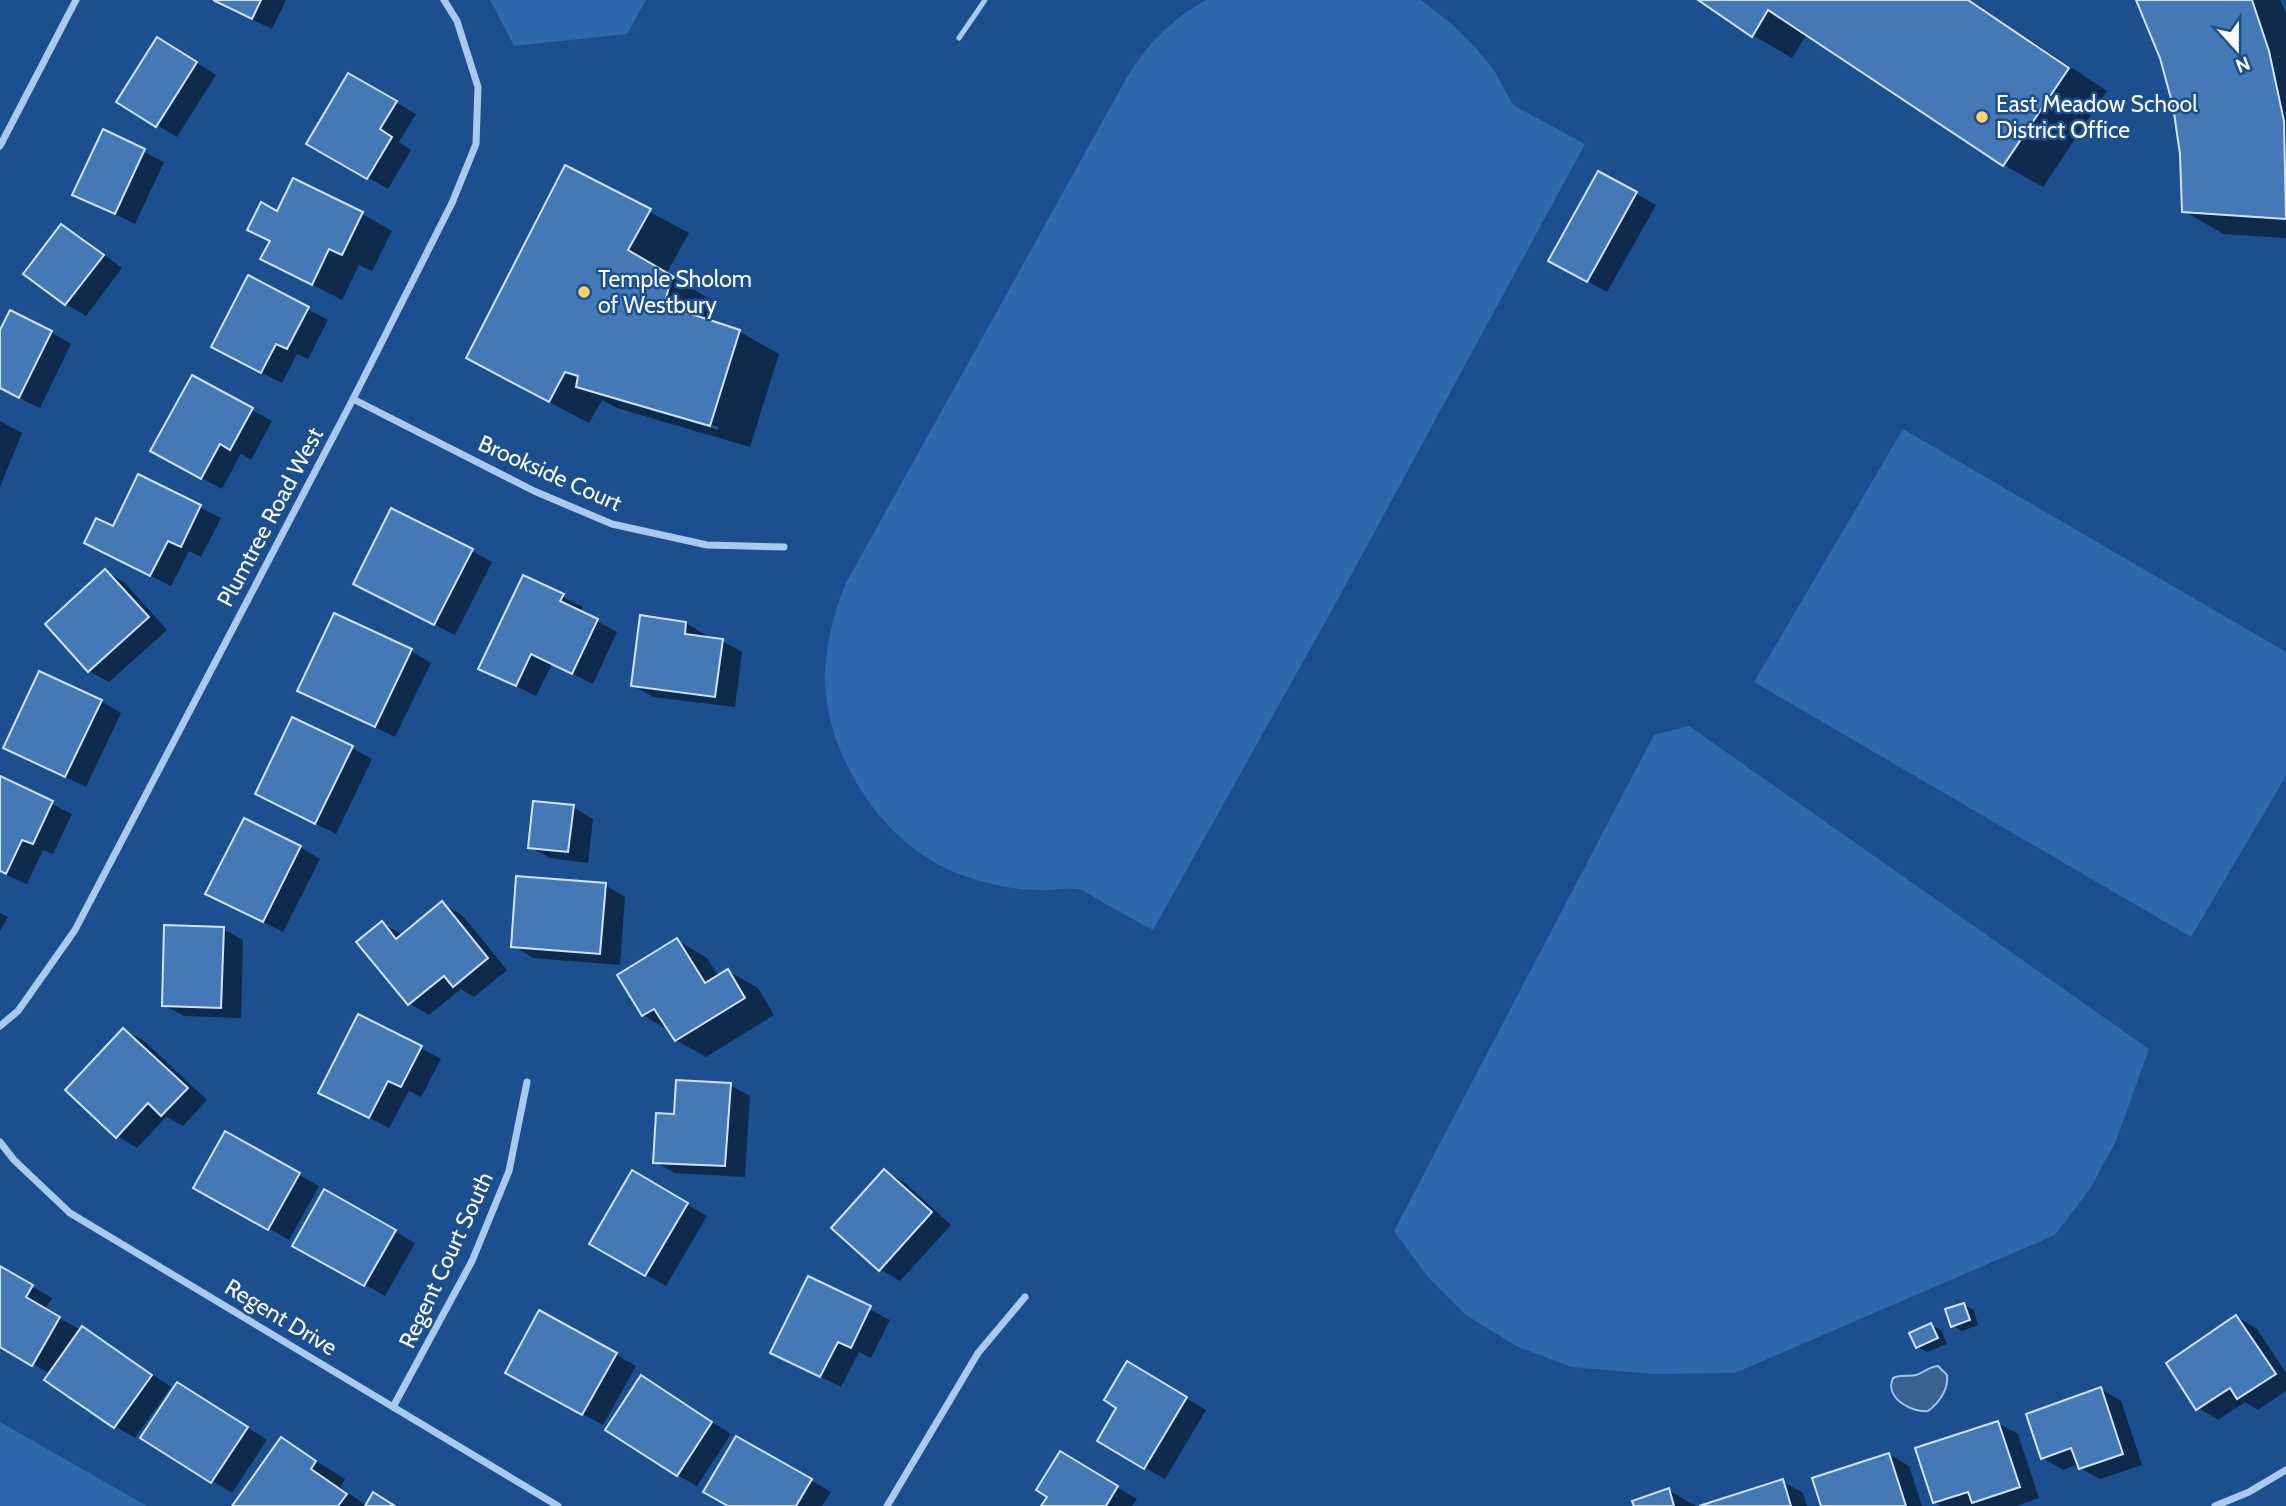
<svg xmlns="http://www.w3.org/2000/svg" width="2286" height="1506" viewBox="0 0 2286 1506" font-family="Cabin,sans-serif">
<rect width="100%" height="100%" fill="#1b4f8f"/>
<g fill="#2e69ad">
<polygon points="490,0 646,0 627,34 514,46"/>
<path d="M1206 0H1421L1453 25 1475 47 1494 70 1513 105 1585 144 1337 601 1153 930C1134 920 1115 909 1097 899 1091 896 1084 890 1078 889 1067 887 1053 891 1041 890 1014 890 987 884 962 875 887 849 827 760 825 681 825 647 833 614 846 583L1126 79C1146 45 1171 19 1206 0Z"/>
<polygon points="1903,429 2286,652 2286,776 2191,937 1754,682"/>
<polygon points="1689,726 2149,1049 2116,1141 2090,1189 2055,1235 1735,1373 1654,1374 1571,1367 1516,1346 1466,1315 1427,1276 1394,1231 1654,735"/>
<polygon points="0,1422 147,1506 0,1506"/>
</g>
<path fill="#3c6290" stroke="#9cc4f0" stroke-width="2" d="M1938 1366 1947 1375C1949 1389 1939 1403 1928 1411 1912 1413 1884 1398 1893 1378 1901 1374 1908 1377 1916 1375 1925 1372 1928 1367 1938 1366Z"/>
<g fill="#0007" fill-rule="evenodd">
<polygon points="212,0 286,0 272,29"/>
<polygon points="1701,0 1970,0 2107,91 2043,187 2004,165 1807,34 1792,58 1753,35"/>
<polygon points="2138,0 2280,0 2286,12 2286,238 2223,234 2184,211 2182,154 2175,106 2162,57"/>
<polygon points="178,51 216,75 177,137 119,102"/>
<polygon points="349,75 416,114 399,142 411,150 388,189 308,143"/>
<polygon points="104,132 164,162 135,224 75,194"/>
<path d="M566 167 689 233 666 274 712 300 706 320 740 332 779 354 750 447 617 408 602 400 589 423 507 380ZM610 395 719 427 718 430 615 400Z"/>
<polygon points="1599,173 1656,205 1607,292 1550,260"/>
<polygon points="278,213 362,214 392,231 372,271 359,265 342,300 263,259 271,242 249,229"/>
<polygon points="61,226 81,237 122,268 86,316 66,304 25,274"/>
<polygon points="248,277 328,320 308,359 297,354 282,383 233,358"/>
<polygon points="51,332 71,344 40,408 0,389 0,334"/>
<polygon points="192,377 272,421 251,460 241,454 222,489 172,462"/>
<polygon points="0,421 22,433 0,487"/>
<polygon points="139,476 221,518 201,557 189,551 171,586 86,543 113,528"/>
<polygon points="472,551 492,562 455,635 355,584"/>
<polygon points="105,571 125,583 167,630 109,682 89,671"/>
<polygon points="524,577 583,607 580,612 617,632 593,684 552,664 536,696 480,668"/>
<polygon points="686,623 706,635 705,639 722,641 742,652 735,707 653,697 633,685"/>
<polygon points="411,651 431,663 395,737 300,690"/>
<polygon points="101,701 121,713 86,787 5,748"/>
<polygon points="352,748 372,759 336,834 277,805"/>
<polygon points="0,778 72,814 53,854 43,850 27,884 0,872"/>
<polygon points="573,807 593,819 588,863 550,858 530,847"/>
<polygon points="300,847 320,859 283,932 228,905"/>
<polygon points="605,885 625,897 620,965 533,958 513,946"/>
<polygon points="442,904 462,915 507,970 474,997 461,989 429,1015 409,1003 382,923 403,935"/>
<polygon points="0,913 8,917 0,931"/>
<polygon points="223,929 243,940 241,1018 184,1016 164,1005"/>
<polygon points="677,940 707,958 719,977 728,971 758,988 774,1015 706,1057 676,1040 670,1031 643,1015"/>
<polygon points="124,1030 144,1041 207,1100 183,1126 166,1117 137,1148 117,1136"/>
<polygon points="421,1048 441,1059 421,1097 409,1091 389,1128 341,1103"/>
<polygon points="730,1085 750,1096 745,1177 675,1173 655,1162"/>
<polygon points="225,1134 319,1186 289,1240 195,1187"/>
<polygon points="885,1171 905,1183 951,1225 900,1281 880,1269"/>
<polygon points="633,1173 707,1216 666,1286 591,1243"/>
<polygon points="325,1192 415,1243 385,1296 295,1245"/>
<polygon points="0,1268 52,1298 45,1310 81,1330 82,1328 102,1340 171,1387 135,1438 115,1426 51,1374 0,1345"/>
<polygon points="809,1278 890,1320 871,1358 859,1352 841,1387 772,1353"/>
<polygon points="1964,1305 1974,1310 1978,1325 1962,1331 1952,1325"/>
<polygon points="540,1312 636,1366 603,1425 527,1384"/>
<polygon points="2237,1317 2257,1329 2286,1373 2286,1391 2258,1410 2245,1402 2218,1420 2198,1408"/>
<polygon points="1931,1325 1941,1330 1947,1344 1927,1352 1918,1347"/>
<polygon points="1128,1364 1206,1410 1165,1479 1099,1441 1119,1407"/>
<polygon points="661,1389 731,1434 697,1486 677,1475"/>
<polygon points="2101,1389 2121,1401 2142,1465 2100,1479 2080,1468 2079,1464 2063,1470 2043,1458"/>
<polygon points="197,1396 267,1440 232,1493 143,1438"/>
<polygon points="1998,1423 2018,1434 2039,1498 2016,1506 1941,1506 1934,1502"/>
<polygon points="737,1438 831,1492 822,1506 732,1506"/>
<polygon points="281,1439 345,1479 340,1487 367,1506 394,1506 234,1506"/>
<polygon points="1060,1454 1137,1499 1132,1506 1043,1506 1049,1496"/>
<polygon points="1889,1454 1909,1466 1922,1506 1823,1506"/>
<polygon points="1782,1481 1803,1493 1807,1506 1704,1506"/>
<polygon points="1668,1490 1696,1506 1636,1506"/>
</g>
<g fill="#4478b7" stroke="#cfe3fa" stroke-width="2">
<polygon points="213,0 261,0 252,19"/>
<polygon points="1698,0 1968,0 2069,68 2003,166 1768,10 1752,37"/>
<polygon points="2136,0 2252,0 2269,51 2284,121 2286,219 2182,212 2180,154 2173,106 2160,58"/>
<polygon points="157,37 197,62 156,127 116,102"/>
<polygon points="348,73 397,101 380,129 392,137 367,179 306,144"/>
<polygon points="103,129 145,149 115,214 72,195"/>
<polygon points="565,165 651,209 628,250 674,277 671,280 664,305 740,330 710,426 576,387 578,376 565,372 549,402 466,358"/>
<polygon points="1598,171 1637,192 1587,282 1548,261"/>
<polygon points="293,178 363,212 342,255 329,249 312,285 260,259 270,241 247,230 261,202 277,211"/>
<polygon points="61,224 104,255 65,305 23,274"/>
<polygon points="248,275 309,307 287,349 276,344 261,373 211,347"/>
<polygon points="10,310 52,331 19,398 0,388 0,330"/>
<polygon points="192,375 253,408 230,450 220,444 201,479 150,451"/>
<polygon points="138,474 201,505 181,547 168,541 150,576 84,543 96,518 113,526"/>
<polygon points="391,508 473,549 434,625 353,584"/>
<polygon points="105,569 149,617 88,672 45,624"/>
<polygon points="523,575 564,594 560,601 598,619 572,674 531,654 516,686 478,669"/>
<polygon points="334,613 412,649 375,727 297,691"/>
<polygon points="640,615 686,622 685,634 723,639 715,697 631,686"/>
<polygon points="39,671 102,700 65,777 3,748"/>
<polygon points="292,717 353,746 315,824 255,794"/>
<polygon points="0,776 53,801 33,844 22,840 6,874 0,871"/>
<polygon points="533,801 574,805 568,852 528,848"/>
<polygon points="244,818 301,846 263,922 205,894"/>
<polygon points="516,876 606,883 600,954 511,947"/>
<polygon points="442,901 488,958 453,987 444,976 408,1005 356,942 382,921 396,939"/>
<polygon points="164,925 224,927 221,1008 162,1006"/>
<polygon points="677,938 705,983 728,969 745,998 675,1041 654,1009 642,1016 617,975"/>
<polygon points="358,1014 422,1046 401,1087 388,1081 369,1118 318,1093"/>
<polygon points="123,1028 188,1088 161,1116 148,1103 116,1138 65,1090"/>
<polygon points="676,1080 731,1083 725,1166 653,1163 656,1113 674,1114"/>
<polygon points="225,1131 300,1173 268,1230 193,1188"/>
<polygon points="884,1169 932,1212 879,1271 831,1228"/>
<polygon points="632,1170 688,1203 645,1276 589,1244"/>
<polygon points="324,1189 396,1230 364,1286 292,1246"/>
<polygon points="0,1266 33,1285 26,1297 60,1317 32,1366 0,1347"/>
<polygon points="808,1276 871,1306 851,1348 838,1342 820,1377 770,1353"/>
<polygon points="1964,1303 1970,1320 1951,1327 1945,1309"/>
<polygon points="539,1310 617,1353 582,1415 505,1373"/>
<polygon points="2236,1315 2276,1374 2237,1399 2230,1388 2196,1410 2166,1363"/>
<polygon points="1931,1323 1938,1338 1916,1348 1909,1333"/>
<polygon points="82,1326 152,1375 114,1428 44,1380"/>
<polygon points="1127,1361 1187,1397 1144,1469 1097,1441 1116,1408 1104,1400"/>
<polygon points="641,1375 712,1422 677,1476 605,1430"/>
<polygon points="177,1382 248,1427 211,1483 140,1438"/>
<polygon points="2101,1387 2123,1454 2079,1469 2071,1448 2041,1459 2026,1414"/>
<polygon points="1998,1421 2020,1487 1972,1503 1968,1492 1933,1503 1915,1448"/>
<polygon points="736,1436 812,1479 796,1506 728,1506 703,1492"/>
<polygon points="281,1437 316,1461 311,1469 347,1494 338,1506 232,1506"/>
<polygon points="1060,1451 1118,1486 1106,1506 1041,1506 1047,1497 1036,1490"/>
<polygon points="1889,1453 1906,1506 1821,1506 1812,1478"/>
<polygon points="1783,1479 1791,1506 1699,1506"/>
<polygon points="1669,1488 1674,1506 1634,1506 1632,1501"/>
<polygon points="373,1492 395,1506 365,1506"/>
</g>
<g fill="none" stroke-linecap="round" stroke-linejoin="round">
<polyline stroke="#a9c9ee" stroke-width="5" points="959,38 985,0"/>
<g stroke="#a9c9ee" stroke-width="7">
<polyline points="0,146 76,0"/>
<polyline points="353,399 534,491 612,524 707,545 784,547"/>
<polyline points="0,1026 18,1011 75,930 353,399 452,203 476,144 478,87 457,21 444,0"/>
<polyline points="0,1142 14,1160 70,1213 558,1506"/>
<polyline points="393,1407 472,1261 509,1171 527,1082"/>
<polyline points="887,1506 978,1353 1025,1297"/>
<polyline points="2215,1506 2249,1492 2286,1470"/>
</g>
</g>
<g fill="#ffd166" stroke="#1b4f8f" stroke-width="2.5">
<circle cx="1982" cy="117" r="7"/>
<circle cx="584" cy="292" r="7"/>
</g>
<g text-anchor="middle" stroke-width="5" stroke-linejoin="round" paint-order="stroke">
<g font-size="23" fill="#fff" stroke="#1b4f8f" text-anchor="start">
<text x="1996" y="112">East Meadow School<tspan x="1996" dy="26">District Office</tspan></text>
<text x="598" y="287">Temple Sholom<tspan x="598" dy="26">of Westbury</tspan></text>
</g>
<g font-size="23" fill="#fff" stroke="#1b4f8f">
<text transform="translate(550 473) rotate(24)" y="8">Brookside Court</text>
<text transform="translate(270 517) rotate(-62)" y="8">Plumtree Road West</text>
<text transform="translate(446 1260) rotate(-65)" y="8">Regent Court South</text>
<text transform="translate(281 1317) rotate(31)" y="8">Regent Drive</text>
</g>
</g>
<g transform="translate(2237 49) rotate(159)" stroke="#1b4f8f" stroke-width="5" paint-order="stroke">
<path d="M0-5L12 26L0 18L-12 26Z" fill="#ffffff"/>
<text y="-10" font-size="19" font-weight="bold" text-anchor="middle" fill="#ffffff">N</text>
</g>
</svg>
